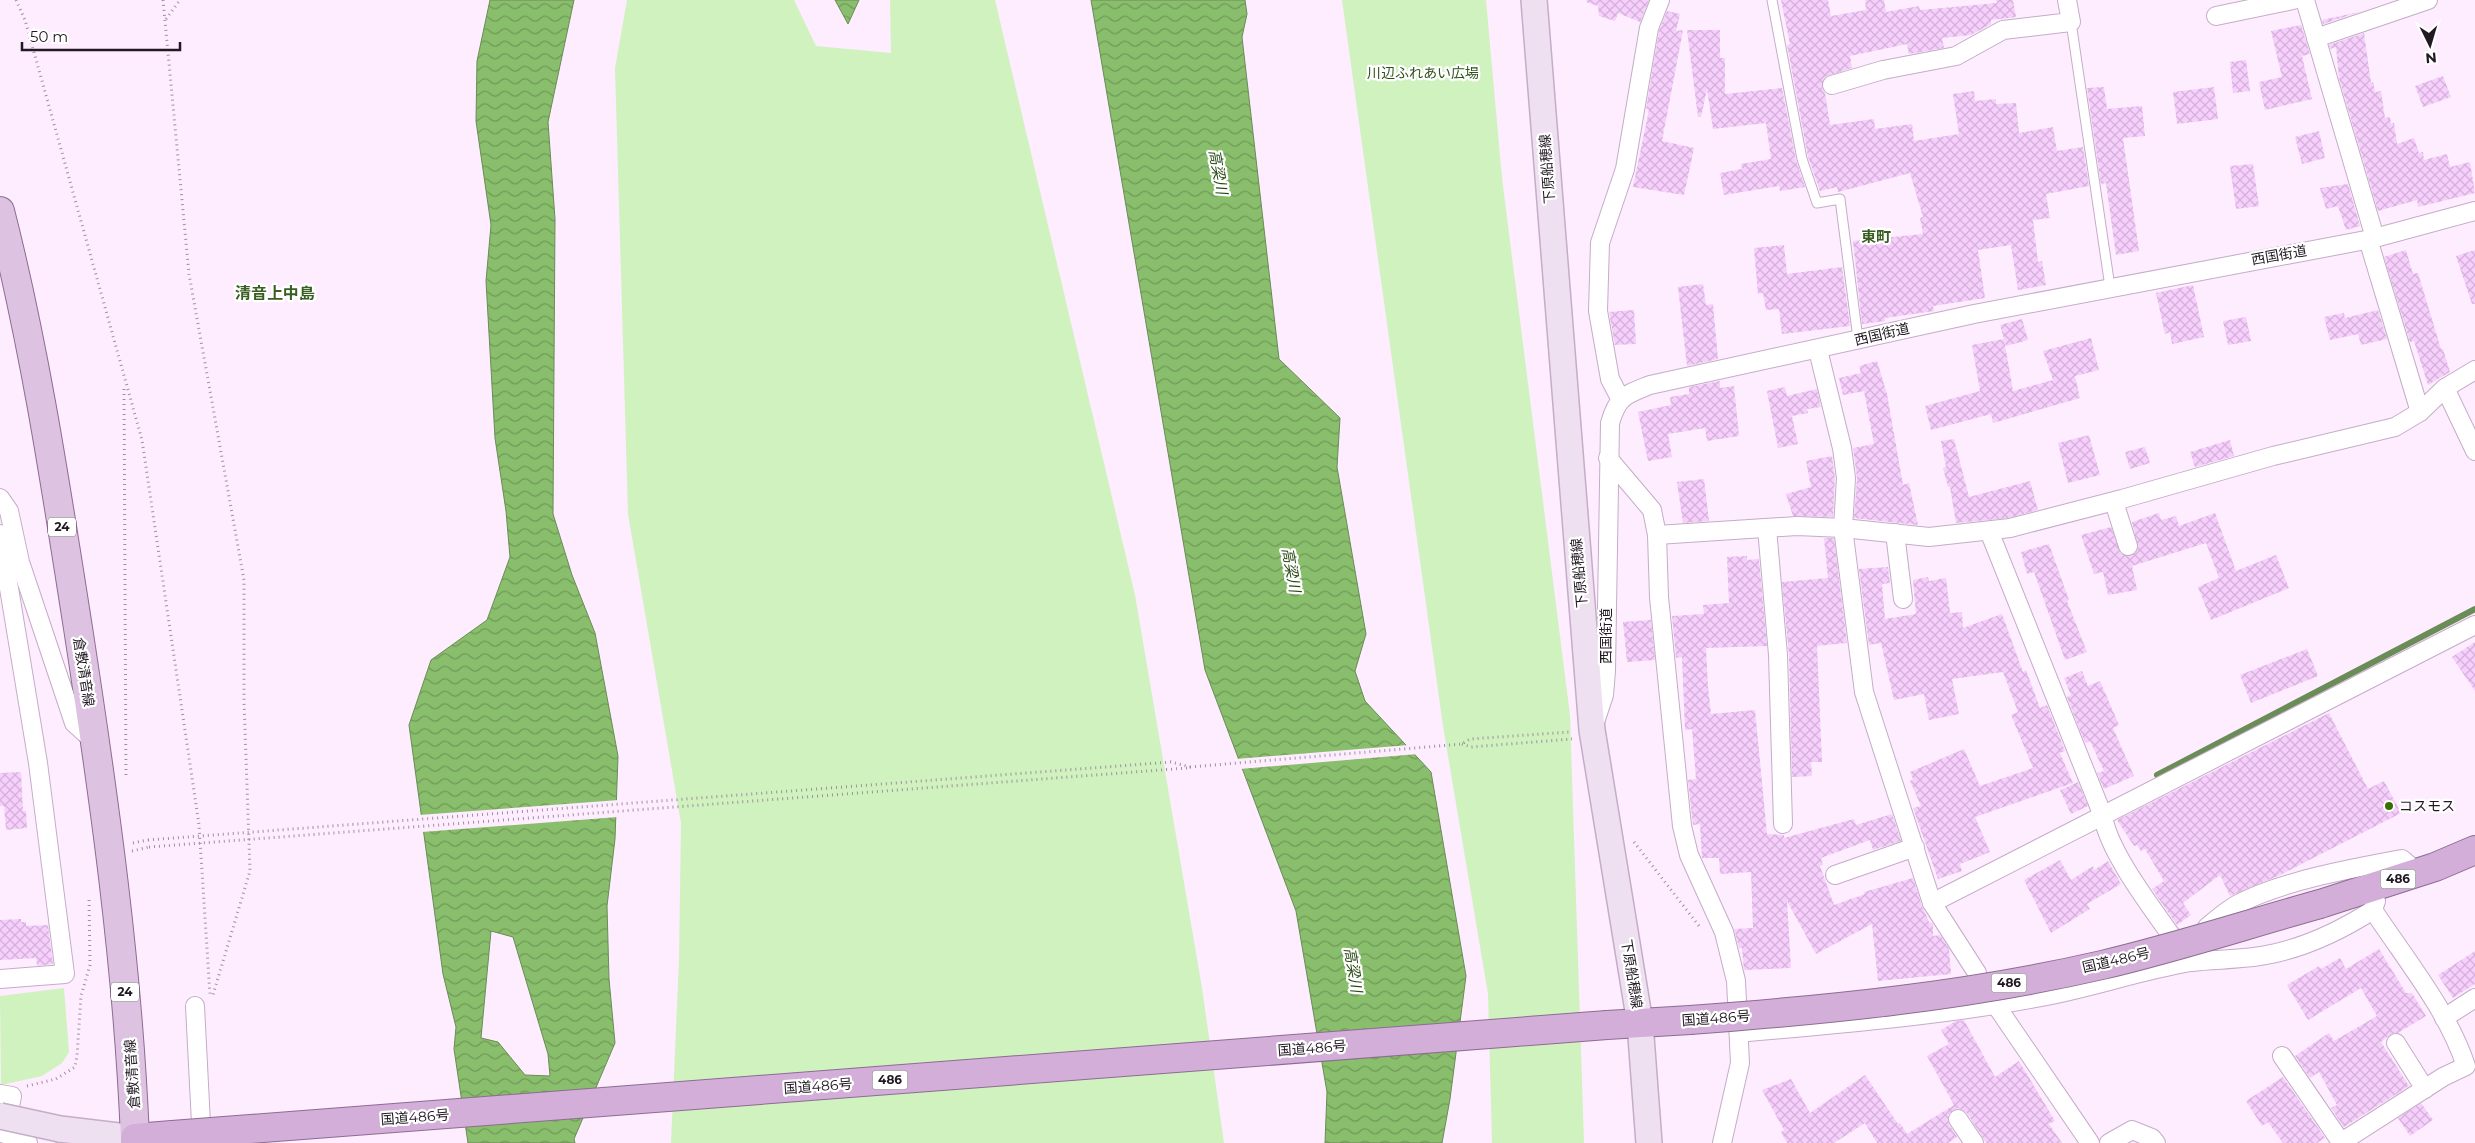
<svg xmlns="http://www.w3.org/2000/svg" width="2475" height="1143" viewBox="0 0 2475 1143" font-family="Montserrat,'Noto Sans JP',sans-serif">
<defs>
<pattern id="water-waves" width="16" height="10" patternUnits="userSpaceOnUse" patternTransform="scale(1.25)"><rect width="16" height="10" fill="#89be6c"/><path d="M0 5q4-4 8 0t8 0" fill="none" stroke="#709a58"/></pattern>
<pattern id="building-cross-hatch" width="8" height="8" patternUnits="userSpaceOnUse" patternTransform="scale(1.25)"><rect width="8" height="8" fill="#f7cffc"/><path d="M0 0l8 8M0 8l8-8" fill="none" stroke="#d3b1d8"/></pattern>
</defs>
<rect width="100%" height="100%" fill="#fdedff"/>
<g fill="#d0f2bf">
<polygon points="627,0 794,0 816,46 891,53 890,0 995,0 1135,595 1202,988 1224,1143 671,1143 679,960 681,823 628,514 615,68"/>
<polygon points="1342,0 1486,0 1502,178 1570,715 1584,1143 1492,1143 1488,994 1443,726"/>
<polygon points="64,988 69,1052 62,1063 42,1076 1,1085 0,996"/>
</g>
<g fill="url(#water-waves)" stroke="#6a8c56" fill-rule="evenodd">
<path d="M490 0H574L548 122 555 219 553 514 572 575 595 633 618 756 615 839 607 906 609 979 615 1043 574 1139 575 1143H468L454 1049 456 1027 443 974 409 725 431 660 487 620 510 557 506 511 495 438 486 281 491 225 476 121 477 61ZM491 931 513 937 548 1054 550 1076 525 1075 498 1042 481 1038Z"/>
<polygon points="835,0 859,0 848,24"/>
<polygon points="1091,0 1245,0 1247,14 1242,37 1279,359 1340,418 1337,467 1366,634 1355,671 1365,701 1431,772 1466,976 1450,1099 1442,1143 1325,1143 1327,1092 1296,911 1205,670"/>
</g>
<g fill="#fdedff">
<polygon points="1409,745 1418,754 1240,769 1236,759"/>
<polygon points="619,800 618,817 422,832 419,815"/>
</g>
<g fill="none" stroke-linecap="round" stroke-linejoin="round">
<polyline stroke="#6a8c56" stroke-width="6" points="2157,775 2475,609"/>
</g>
<g fill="url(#building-cross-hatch)">
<polygon points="1587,0 1649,0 1640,22 1618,13 1615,21 1599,16 1598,6 1586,2"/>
<polygon points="1781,0 1828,0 1831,16 1866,10 1865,0 1884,0 1886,12 1919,6 1920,10 1997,3 1996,0 2013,0 2016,17 1991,20 1991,24 1971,35 1942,38 1944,48 1909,54 1907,44 1850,56 1852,68 1825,77 1822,88 1825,93 1830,125 1874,119 1875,129 1912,124 1914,141 1959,134 1953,94 1974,91 1975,101 1996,99 1996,104 2016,103 2019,133 2053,127 2057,151 2083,147 2089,186 2046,194 2050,218 2033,220 2038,262 2042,261 2046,285 2018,290 2011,245 1978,250 1985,298 1933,306 1934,311 1885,318 1885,321 1862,324 1853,241 1923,234 1920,218 1923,217 1910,173 1838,192 1837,187 1820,191 1808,157 1789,55 1787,45 1790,44"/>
<polygon points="1667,11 1680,14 1676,31 1683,30 1662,141 1694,148 1684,195 1633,187 1649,110 1646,109 1659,31"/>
<polygon points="2359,12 2323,24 2322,20"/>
<polygon points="2301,25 2310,54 2302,56 2312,99 2265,110 2259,82 2282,77 2271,31"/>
<polygon points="1687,30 1720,30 1720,58 1725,58 1725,94 1782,88 1796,160 1805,187 1780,191 1779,186 1724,195 1720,173 1742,169 1741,164 1771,159 1766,123 1713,129 1707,89 1701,117 1698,117"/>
<polygon points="2364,33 2371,83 2373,82 2375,92 2381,91 2385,118 2390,117 2391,124 2394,123 2397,144 2414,138 2419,153 2423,152 2424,160 2447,154 2450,167 2470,162 2475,193 2418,207 2417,200 2378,211 2339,78 2336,47 2330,49 2329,45"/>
<polygon points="2246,60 2250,91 2233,93 2230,62"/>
<polygon points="2443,76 2451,97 2423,107 2415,86"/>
<polygon points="2104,87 2107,109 2142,106 2145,136 2123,138 2139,251 2116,255 2106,183 2101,184 2087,88"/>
<polygon points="2214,87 2218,119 2177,124 2173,92"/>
<polygon points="2319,131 2325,158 2302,164 2295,137"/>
<polygon points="2253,164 2259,206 2236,209 2230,166"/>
<polygon points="2348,184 2360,226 2346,230 2338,206 2326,209 2320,188"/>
<polygon points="1784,245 1787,274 1842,267 1850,326 1782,334 1779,309 1766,310 1763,293 1758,294 1754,248"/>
<polygon points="2406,250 2413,274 2418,273 2441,349 2443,349 2450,372 2428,385 2414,341 2410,342 2384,257"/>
<polygon points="2475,250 2475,304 2472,304 2456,256"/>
<polygon points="1703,284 1706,305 1713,304 1718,359 1687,366 1678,287"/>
<polygon points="2193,285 2204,337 2172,344 2170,332 2165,334 2156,293"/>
<polygon points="1634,310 1636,344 1615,345 1609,312"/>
<polygon points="2378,310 2387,339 2361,345 2358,334 2330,340 2324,317 2344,313 2345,318"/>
<polygon points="2246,317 2251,341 2228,345 2223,321"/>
<polygon points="2022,319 2028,340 2006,346 2000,325"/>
<polygon points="2091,338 2099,370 2075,376 2080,398 1993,423 1991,414 1931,430 1925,406 1980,391 1972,345 2004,339 2013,391 2053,380 2043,351"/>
<polygon points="1877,361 1887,394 1903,485 1909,483 1918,525 1854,518 1857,478 1853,448 1874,444 1864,391 1843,395 1839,378 1861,373 1859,366"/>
<polygon points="1720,381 1720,388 1734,386 1739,436 1707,441 1705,428 1668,434 1672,457 1648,461 1638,412 1671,405 1670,397 1689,394 1689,387"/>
<polygon points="1785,387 1787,396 1817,389 1821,407 1807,409 1808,413 1792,416 1798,444 1778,448 1767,391"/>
<polygon points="2089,435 2100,475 2068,483 2058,443"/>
<polygon points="1954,439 1969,497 2030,481 2038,510 2008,518 1956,523 1950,487 1948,487 1943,468 1946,467 1941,441"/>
<polygon points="2230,440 2234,456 2195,467 2190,452"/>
<polygon points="2145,447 2150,463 2130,469 2125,452"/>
<polygon points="1832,456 1835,478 1833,517 1793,516 1786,494 1811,487 1806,461"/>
<polygon points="1704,479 1709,521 1683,523 1677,482"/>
<polygon points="2159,513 2161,520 2176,516 2179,526 2215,513 2236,571 2276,555 2289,588 2211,620 2198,587 2219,578 2206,543 2132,566 2137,590 2108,595 2103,572 2094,574 2081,535 2111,527 2121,553 2131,556 2138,548 2132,522"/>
<polygon points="1824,538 1834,538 1847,643 1817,646 1822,762 1811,762 1812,776 1792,777 1789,655 1782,582 1828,578"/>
<polygon points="2049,544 2069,600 2067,601 2087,652 2065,660 2034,572 2027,574 2021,552"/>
<polygon points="1747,556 1747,560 1759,559 1767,646 1706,648 1708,687 1711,714 1755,710 1767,834 1784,835 1784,838 1854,819 1856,825 1892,814 1901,841 1873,850 1870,840 1821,858 1823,865 1820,866 1834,905 1865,894 1864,892 1913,878 1922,906 1929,922 1933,924 1933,936 1940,935 1949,949 1951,974 1878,981 1872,924 1816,954 1787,901 1791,968 1744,970 1742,948 1739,948 1734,929 1753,928 1751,872 1720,874 1719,858 1702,858 1700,824 1693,825 1688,780 1696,779 1692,729 1685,730 1682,657 1676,658 1672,616 1704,614 1703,605 1729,603 1727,557"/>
<polygon points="1888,567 1890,583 1882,584 1885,619 1916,614 1913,580 1928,577 1929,581 1946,578 1950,613 1962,612 1963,628 2002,614 2023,672 2026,670 2040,708 2047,705 2065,751 2060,753 2073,783 1975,817 1990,852 1960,864 1962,871 1938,879 1913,808 1921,806 1910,781 1913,779 1910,772 1964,749 1980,786 2033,768 2011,715 2018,712 2003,672 1952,679 1959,714 1929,720 1924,694 1894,700 1881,643 1869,645 1859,569"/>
<polygon points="1651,620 1655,660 1627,662 1623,622"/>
<polygon points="2475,642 2475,691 2452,657"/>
<polygon points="2307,649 2318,676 2251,703 2240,675"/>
<polygon points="2082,671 2088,686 2100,681 2119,725 2113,728 2134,776 2104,789 2097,773 2104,771 2090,741 2085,743 2067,697 2071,695 2064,678"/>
<polygon points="2329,713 2368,789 2384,781 2401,813 2278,876 2230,896 2220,875 2183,903 2191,915 2177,925 2152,889 2164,881 2145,849 2141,851 2137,845 2134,846 2117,820"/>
<polygon points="21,772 23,811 26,811 27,828 6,830 4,806 0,806 0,773"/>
<polygon points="2078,782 2088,806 2071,814 2060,790"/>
<polygon points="2060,860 2071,880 2093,866 2094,870 2108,861 2121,884 2087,904 2090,909 2051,933 2024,880"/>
<polygon points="21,919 21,922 26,922 26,926 48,925 53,964 37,966 36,958 0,960 0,920"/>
<polygon points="2379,949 2406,993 2412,993 2426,1016 2398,1033 2391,1034 2381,1042 2409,1086 2344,1127 2331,1108 2337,1105 2319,1072 2310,1078 2295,1056 2329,1033 2334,1041 2377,1016 2361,988 2308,1020 2287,985 2319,966 2321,969 2340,958 2346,969"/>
<polygon points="2475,951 2475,984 2453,998 2438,975"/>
<polygon points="1964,1020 1995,1077 2019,1061 2055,1121 2049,1124 2062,1143 1986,1143 1967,1113 1958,1108 1948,1115 1949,1124 1957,1137 1948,1143 1877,1143 1865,1123 1834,1143 1787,1143 1781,1132 1784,1130 1762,1090 1791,1079 1810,1113 1865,1075 1898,1124 1900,1123 1907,1134 1954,1105 1927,1056 1949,1044 1941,1030 1956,1021"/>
<polygon points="2283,1077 2325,1138 2317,1143 2283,1143 2268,1122 2262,1126 2246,1101"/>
<polygon points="2421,1103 2433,1120 2410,1136 2398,1118"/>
</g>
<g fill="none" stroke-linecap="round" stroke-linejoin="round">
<defs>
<g id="service">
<polyline points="1772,0 1802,159 1817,203 1840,199 1858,339"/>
<polyline points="2071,22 2110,287"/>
</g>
<g id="minor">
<polyline points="2305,0 2375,238"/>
<polyline points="2216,16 2293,0"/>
<polyline points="2316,38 2428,0"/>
<polyline points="1832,85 1883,70 1956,56 2003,30 2071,22 2067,0"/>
<polyline points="2368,239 2420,412"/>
<polyline points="1818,350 1842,448 1846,478 1843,528 1864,692 1932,903 1977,973"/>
<polyline points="2445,388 2475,370"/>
<polyline points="1621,400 1610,379 1598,311 1600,243 1625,169 1649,28 1660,0"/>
<polyline points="1608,458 1652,510 1657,535 1659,597 1682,826 1689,855 1724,932 1736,981 1740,1063 1722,1143"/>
<polyline points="0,498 9,511 20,562 74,723 95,742"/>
<polyline points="2114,502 2128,546"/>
<polyline points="1767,528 1778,655 1783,824"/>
<path d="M1989 531 2103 816C2109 855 2159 917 2183 952"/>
<polyline points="1895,533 1903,599"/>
<polyline points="0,534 38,763 65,974 0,979"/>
<polyline points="1657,535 1797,526 1843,528 1929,537 2010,528 2122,499 2273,456 2395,427 2420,412 2445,388 2475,451"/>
<path d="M1595 722 1604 695 1606 671 1610 423C1618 396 1625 395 1650 385L1974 314 2371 239 2475 211"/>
<polyline points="1835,875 1915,847"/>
<polyline points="1932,903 2475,625"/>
<path d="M2205 939 2207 927C2217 919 2227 910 2238 904 2282 881 2353 868 2402 859L2418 873"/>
<polyline points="1991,998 2090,1143"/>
<polyline points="195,1006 202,1143"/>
<polyline points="2444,1018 2475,998"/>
<path d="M1739 1033C1838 1024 1938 1016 2036 998 2088 989 2138 971 2191 962 2215 959 2241 960 2266 955 2305 948 2340 931 2373 910"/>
<polyline points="2396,1043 2425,1089"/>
<polyline points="2282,1056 2341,1142"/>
<polyline points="0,1094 12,1096 5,1133"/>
<polyline points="1958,1119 1974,1143"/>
<polyline points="0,1132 28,1143"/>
<polyline points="2109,1143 2132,1130 2152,1138 2156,1143"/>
<path d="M2340 1143 2443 1077 2466 1066C2447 1009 2406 960 2373 910L2376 901"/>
</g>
<g id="secondary">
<polyline points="1534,0 1592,730 1640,1023 1649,1143"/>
<polyline points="60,1129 135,1138"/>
</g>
<path id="primary" d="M0 211C35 348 56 488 78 628 104 797 128 967 135 1138"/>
<g id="trunk">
<polyline points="2320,904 2435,867 2475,850"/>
<polyline points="1607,1025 1690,1020"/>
<polyline points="135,1143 135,1138 172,1135"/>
</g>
</defs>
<use href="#service" stroke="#c5acc8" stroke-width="11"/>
<use href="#minor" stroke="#c5acc8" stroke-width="20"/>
<use href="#secondary" stroke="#c5acc8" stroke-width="28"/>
<use href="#primary" stroke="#8d6c92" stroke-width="30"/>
<use href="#trunk" stroke="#8d6c92" stroke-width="30"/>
<g stroke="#9e919f" stroke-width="3" stroke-dasharray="1 4" stroke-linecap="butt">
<polyline points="16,0 25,20 142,440 199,825 210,995"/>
<polyline points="163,0 189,274 244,580 244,701 250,871 212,998"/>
<polyline points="166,19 180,0"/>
<polyline points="124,389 126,778"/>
<polyline points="1462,744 1471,747 1572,739"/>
<polyline points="1190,767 1462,744 1470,739 1570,732"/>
<polyline points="1634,842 1699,926"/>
<polyline points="133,843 148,840"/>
<polyline points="132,851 149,847"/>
<polyline points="27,1086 56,1079 75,1067 77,1056 81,996 90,965 89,897"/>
</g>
<use href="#service" stroke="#fff" stroke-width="9"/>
<use href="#minor" stroke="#fff" stroke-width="18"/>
<use href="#secondary" stroke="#eee0f0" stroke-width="25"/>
<use href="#primary" stroke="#ddc2e2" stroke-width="28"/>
<use href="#trunk" stroke="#d2aed8" stroke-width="28"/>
<defs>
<polyline id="secondary-bridge" points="0,1116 60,1129"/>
<g id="trunk-bridge">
<path d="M1690 1020C1828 1010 1967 996 2102 965 2175 948 2248 924 2320 904"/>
<polyline points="172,1135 1607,1025"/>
</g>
</defs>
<use href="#secondary-bridge" stroke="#c5acc8" stroke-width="28" stroke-linecap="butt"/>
<use href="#trunk-bridge" stroke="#8d6c92" stroke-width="30" stroke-linecap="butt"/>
<g stroke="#9e919f" stroke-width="3" stroke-dasharray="1 4" stroke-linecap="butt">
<polyline points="148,840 1171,762 1190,767"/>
<polyline points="149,847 1187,768"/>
</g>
<use href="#secondary-bridge" stroke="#eee0f0" stroke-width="25"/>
<use href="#trunk-bridge" stroke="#d2aed8" stroke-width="28"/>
</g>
<circle fill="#367000" stroke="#fff" stroke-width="2" cx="2389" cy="806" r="5"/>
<g text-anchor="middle" stroke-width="4.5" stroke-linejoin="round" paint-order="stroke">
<g fill="#fff" stroke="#645e65" stroke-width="1">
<rect x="48" y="517.5" width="28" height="19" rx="4"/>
<rect x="2380.5" y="869.5" width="35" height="19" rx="4"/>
<rect x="1991.5" y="973.5" width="35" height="19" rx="4"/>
<rect x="111" y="982.5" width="28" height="19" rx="4"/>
<rect x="872.5" y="1070.5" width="35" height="19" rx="4"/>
</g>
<g font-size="12" font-weight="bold" fill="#221923">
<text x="62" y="531">24</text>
<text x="2398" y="883">486</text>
<text x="2009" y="987">486</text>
<text x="125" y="996">24</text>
<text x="890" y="1084">486</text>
</g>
<g font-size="14" fill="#2f521a" stroke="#fff">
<text x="1423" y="78">川辺ふれあい広場</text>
</g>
<g font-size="14" fill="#221923" stroke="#fff">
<text transform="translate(1547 169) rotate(-94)" y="5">下原船穂線</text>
<text transform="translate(2279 255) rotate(-10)" y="5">西国街道</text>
<text transform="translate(1882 334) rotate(-13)" y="5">西国街道</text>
<text transform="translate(1579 573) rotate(-95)" y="5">下原船穂線</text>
<text transform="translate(1606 636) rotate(-90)" y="5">西国街道</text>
<text transform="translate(84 672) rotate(81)" y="5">倉敷清音線</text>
<text transform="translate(2116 960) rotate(-13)" y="5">国道486号</text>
<text transform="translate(1632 974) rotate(81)" y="5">下原船穂線</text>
<text transform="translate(1716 1018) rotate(-4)" y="5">国道486号</text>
<text transform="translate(1312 1048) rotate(-4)" y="5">国道486号</text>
<text transform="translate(132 1074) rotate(-94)" y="5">倉敷清音線</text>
<text transform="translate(818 1086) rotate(-4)" y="5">国道486号</text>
<text transform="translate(415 1117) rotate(-4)" y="5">国道486号</text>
</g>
<g font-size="14" fill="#221923" stroke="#fff" text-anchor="start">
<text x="2399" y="811">コスモス</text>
</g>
<g font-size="15" font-style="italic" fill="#284a12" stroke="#fff">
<text transform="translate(1218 172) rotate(80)" y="5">高梁川</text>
<text transform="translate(1291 570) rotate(80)" y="5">高梁川</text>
<text transform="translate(1353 970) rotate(81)" y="5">高梁川</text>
</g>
<g font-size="15" font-weight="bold" fill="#385e21" stroke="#fff">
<text x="1876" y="242">東町</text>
</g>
<g font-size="16" font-weight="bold" fill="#385e21" stroke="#fff">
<text x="275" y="299">清音上中島</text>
</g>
</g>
<g transform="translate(2430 45) rotate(175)" stroke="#ffffff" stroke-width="4" paint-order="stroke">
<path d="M0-4L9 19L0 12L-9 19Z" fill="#221923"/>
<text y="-8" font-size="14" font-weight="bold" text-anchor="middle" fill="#221923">N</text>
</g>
<path d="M22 42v8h158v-8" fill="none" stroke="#221923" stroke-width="2.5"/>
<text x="30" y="42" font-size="15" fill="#221923" stroke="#ffffff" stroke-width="4" paint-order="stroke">50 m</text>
</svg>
